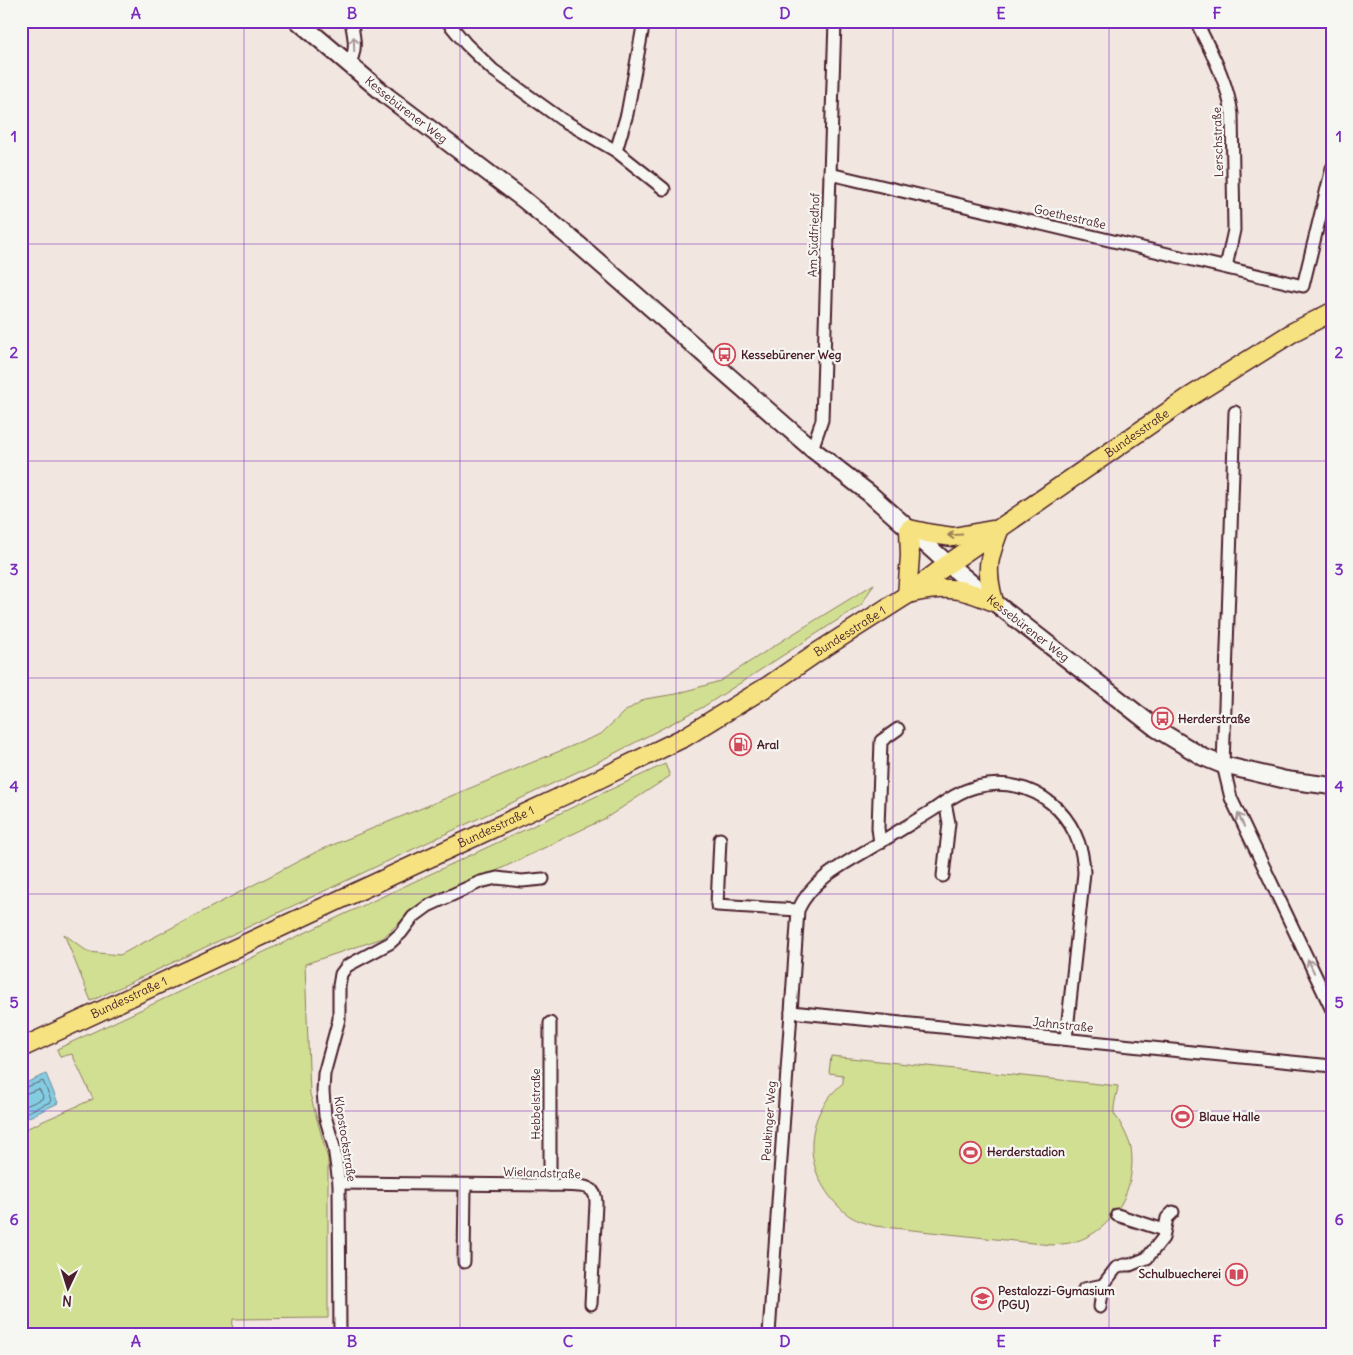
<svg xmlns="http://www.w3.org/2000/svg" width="1353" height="1355" viewBox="0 0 1353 1355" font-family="Delius,sans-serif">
<rect width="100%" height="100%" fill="#f1e6e0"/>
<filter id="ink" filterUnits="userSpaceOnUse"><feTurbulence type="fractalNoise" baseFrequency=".02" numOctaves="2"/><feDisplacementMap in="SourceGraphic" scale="10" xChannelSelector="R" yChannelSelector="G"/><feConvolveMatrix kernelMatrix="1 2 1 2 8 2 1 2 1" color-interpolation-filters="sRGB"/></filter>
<g filter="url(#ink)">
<g fill="#d1df92" stroke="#8e7f5e">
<polygon points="874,584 861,605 703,707 594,764 91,1001 64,934 88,952 120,955 318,851 601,734 624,712 645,699 676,694 720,681 788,637"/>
<polygon points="665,764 670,776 606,818 409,913 383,938 305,964 310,1094 328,1159 328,1318 233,1319 232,1334 21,1334 21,1131 93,1099 72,1054 60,1057 57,1049"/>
<path d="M831 1056 1118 1086C1117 1094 1113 1106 1114 1113 1115 1116 1119 1120 1120 1123 1124 1130 1129 1140 1131 1148 1137 1188 1115 1230 1074 1242 1067 1244 1059 1244 1051 1245L875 1226C866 1223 854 1220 847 1214 803 1178 799 1120 843 1083V1075L829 1073Z"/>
</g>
<polygon fill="#83cde3" stroke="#6c8799" points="46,1074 58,1103 21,1121 21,1085"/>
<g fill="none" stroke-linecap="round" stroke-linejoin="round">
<g stroke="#616575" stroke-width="1">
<polyline points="21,1089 43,1081 51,1100 50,1102 21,1115"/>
<polyline points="21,1095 39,1089 43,1096 42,1099 21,1108"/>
</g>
<defs>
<g id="street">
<polyline points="447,21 466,44 493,70 561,119 616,151 627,114 644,21"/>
<path d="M1196 21C1211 52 1227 80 1232 114L1234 230 1226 267"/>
<path d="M348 65C358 51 354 37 351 21"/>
<polyline points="616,151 664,189"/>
<polyline points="830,174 1303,286 1332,168"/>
<polyline points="1235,412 1223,765 1231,798 1332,1010"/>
<polyline points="812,449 822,420 835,21"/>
<polyline points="720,839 717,905 798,910"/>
<polyline points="880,843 878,828 881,741 898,729"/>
<polyline points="943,876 949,823 945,802"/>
<polyline points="791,1012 1332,1066"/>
<path d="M339 1183 550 1185C560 1186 583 1184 590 1189 595 1192 596 1198 596 1203L591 1304"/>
<polyline points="550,1185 550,1023"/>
<polyline points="1117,1215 1164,1230"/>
<polyline points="464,1262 465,1185"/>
<polyline points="1084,1289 1103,1285 1116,1268 1124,1265 1130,1265 1147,1258 1163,1238 1167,1218 1173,1212"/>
<polyline points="1100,1307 1103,1285"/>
<polyline points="340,1334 339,1183 334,1147 325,1116 323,1091 324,1074 339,1019 339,986 341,974 347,966 390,943 401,933 413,917 428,906 480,882 497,878 522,881 543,879"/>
<path d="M769 1334 798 910C814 875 853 860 884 840 900 830 917 820 933 810 946 801 960 791 976 787 1034 773 1083 816 1084 873L1066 1039"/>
</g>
<g id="secondary">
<path id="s1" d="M298 21 388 97 523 199 579 245 812 449 870 494 948 564 994 602 1157 729 1203 757 1223 765 1286 780 1332 786"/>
</g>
<g id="primary">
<path d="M912 593C947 585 962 588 994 602"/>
<polyline points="907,595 910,556 909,529 932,534 953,537 992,530"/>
<path d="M994 602C985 569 988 559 1000 528"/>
<path id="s2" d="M21 1048 597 780 685 737 768 686 813 655 907 595 948 564 1188 398 1295 331 1332 312"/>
</g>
</defs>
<use href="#street" stroke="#4a1f2b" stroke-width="15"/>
<use href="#secondary" stroke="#4a1f2b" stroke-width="20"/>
<use href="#primary" stroke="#4a1f2b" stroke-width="21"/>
<use href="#street" stroke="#f6f6f2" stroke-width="11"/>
<use href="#secondary" stroke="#f6f6f2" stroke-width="16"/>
<use href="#primary" stroke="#f7e281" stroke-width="18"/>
</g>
<defs><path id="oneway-shaft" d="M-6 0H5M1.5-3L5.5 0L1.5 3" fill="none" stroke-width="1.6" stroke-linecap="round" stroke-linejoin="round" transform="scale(1.25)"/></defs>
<g stroke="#a99598">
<use href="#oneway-shaft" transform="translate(354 44) rotate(-92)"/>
<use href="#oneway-shaft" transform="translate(1241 820) rotate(-115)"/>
<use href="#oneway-shaft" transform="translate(1311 966) rotate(-115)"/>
</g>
<use stroke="#a08056" href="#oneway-shaft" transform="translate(955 535) rotate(177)"/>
</g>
<path fill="none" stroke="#7b2cbf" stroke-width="1" stroke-opacity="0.55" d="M244 21V1334M460 21V1334M676 21V1334M893 21V1334M1109 21V1334M21 244H1332M21 461H1332M21 678H1332M21 894H1332M21 1111H1332"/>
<defs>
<symbol id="bus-ring" viewBox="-11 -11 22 22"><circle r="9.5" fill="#f6f6f2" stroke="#d1495b" stroke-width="1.5"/><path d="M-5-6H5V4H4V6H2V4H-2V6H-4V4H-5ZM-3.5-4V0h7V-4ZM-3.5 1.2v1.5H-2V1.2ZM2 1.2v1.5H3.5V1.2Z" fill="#d1495b"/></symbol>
<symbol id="fuel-ring" viewBox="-11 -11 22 22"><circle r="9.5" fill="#f6f6f2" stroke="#d1495b" stroke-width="1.5"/><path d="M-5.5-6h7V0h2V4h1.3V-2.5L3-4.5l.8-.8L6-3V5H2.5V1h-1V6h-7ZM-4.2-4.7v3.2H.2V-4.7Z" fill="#d1495b"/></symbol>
<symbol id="stadium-ring" viewBox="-11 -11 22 22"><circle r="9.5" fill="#f6f6f2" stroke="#d1495b" stroke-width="1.5"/><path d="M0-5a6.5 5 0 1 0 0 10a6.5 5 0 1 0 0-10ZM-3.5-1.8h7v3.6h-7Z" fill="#d1495b"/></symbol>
<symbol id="library-ring" viewBox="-11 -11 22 22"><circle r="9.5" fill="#f6f6f2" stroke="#d1495b" stroke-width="1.5"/><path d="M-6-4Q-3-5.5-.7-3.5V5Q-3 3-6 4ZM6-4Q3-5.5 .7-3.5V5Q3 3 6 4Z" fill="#d1495b"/></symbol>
<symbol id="school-ring" viewBox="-11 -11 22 22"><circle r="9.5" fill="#f6f6f2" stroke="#d1495b" stroke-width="1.5"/><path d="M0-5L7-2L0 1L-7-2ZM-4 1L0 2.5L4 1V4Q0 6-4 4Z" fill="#d1495b"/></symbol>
</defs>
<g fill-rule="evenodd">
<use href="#bus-ring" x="712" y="342" width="25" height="25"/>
<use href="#bus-ring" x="1150" y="706" width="25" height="25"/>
<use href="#fuel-ring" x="728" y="732" width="25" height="25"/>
<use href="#stadium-ring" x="1170" y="1104" width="25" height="25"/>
<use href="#stadium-ring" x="958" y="1140" width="25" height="25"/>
<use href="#library-ring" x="1224" y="1262" width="25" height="25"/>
<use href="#school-ring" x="970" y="1286" width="25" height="25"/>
</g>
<g text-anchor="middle" stroke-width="4.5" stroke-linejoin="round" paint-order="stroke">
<g font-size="12" fill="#4a1f2b" stroke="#f6f6f2">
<text dy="4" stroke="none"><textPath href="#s1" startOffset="140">Kessebürener Weg</textPath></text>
<text transform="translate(1218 142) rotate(-92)" y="4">Lerschstraße</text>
<text transform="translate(1070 217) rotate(13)" y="4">Goethestraße</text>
<text transform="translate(814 235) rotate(-88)" y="4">Am Südfriedhof</text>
<text dy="4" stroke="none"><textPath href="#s2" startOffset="1278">Bundesstraße</textPath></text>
<text dy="4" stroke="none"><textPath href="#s1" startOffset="950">Kessebürener Weg</textPath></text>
<text dy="4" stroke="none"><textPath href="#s2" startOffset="929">Bundesstraße 1</textPath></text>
<text dy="4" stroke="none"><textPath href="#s2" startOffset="524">Bundesstraße 1</textPath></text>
<text dy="4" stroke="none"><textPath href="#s2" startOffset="119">Bundesstraße 1</textPath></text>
<text transform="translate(1063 1025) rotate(6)" y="4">Jahnstraße</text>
<text transform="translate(536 1104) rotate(-90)" y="4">Hebbelstraße</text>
<text transform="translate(769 1121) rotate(-86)" y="4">Peukinger Weg</text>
<text transform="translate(345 1139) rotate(81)" y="4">Klopstockstraße</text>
<text transform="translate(542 1173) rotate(2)" y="4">Wielandstraße</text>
</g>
<g font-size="12" font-weight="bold" fill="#4a1f2b" stroke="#f6f6f2" text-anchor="start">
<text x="741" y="359">Kessebürener Weg</text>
<text x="1178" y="723">Herderstraße</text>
<text x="757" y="749">Aral</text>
<text x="1199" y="1121">Blaue Halle</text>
<text x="987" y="1156">Herderstadion</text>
<text x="1221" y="1278" text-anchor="end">Schulbuecherei</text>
<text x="998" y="1295">Pestalozzi-Gymasium<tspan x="998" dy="14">(PGU)</tspan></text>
</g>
</g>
<rect width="1353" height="1355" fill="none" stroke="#f6f6f2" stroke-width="55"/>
<g transform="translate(68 1288) rotate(184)" stroke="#f6f6f2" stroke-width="4" paint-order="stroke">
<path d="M0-4L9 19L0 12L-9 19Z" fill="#4a1f2b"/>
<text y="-8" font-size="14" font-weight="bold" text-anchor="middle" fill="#4a1f2b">N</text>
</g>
<rect x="28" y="28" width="1298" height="1300" fill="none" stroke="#7b2cbf" stroke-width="2"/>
<g font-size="16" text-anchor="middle" font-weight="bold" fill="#7b2cbf">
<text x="136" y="19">A</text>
<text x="352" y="19">B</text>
<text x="568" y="19">C</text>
<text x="785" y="19">D</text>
<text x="1001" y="19">E</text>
<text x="1217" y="19">F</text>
<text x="14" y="142">1</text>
<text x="1339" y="142">1</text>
<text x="14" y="358">2</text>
<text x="1339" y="358">2</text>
<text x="14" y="575">3</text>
<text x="1339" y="575">3</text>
<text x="14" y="792">4</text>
<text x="1339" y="792">4</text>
<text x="14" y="1008">5</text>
<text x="1339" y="1008">5</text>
<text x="14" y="1225">6</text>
<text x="1339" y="1225">6</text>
<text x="136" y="1347">A</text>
<text x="352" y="1347">B</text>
<text x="568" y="1347">C</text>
<text x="785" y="1347">D</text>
<text x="1001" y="1347">E</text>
<text x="1217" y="1347">F</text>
</g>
</svg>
